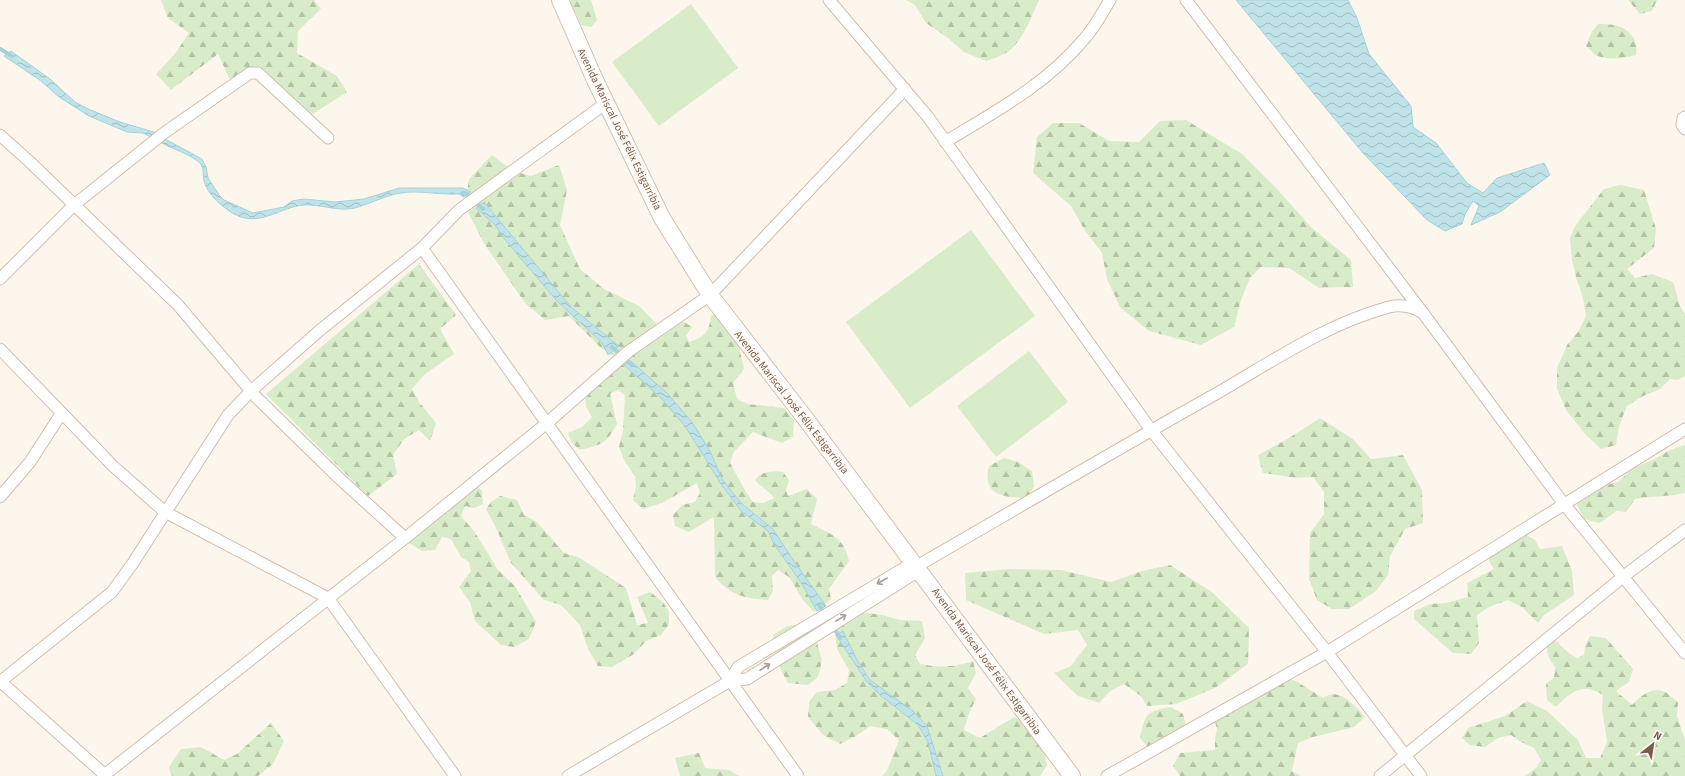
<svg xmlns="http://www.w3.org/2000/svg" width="1685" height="776" viewBox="0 0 1685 776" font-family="'Source Sans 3',sans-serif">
<defs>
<pattern id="forest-firs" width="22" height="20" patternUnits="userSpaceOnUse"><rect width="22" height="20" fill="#d8ecc9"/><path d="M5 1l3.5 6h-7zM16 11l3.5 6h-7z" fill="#b4c2a5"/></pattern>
<pattern id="water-waves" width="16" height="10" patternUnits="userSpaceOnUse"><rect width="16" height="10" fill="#bfe3e8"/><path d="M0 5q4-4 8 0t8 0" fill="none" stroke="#a0bbbe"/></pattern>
</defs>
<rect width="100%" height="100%" fill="#fdf6ec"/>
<g fill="url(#forest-firs)">
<polygon points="161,0 314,0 321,9 298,31 297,53 337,76 347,92 305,119 255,76 229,78 218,54 171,90 156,74 174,55 189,33 168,18"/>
<polygon points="568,0 591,0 597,20 591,27 581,25 576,13"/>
<path d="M906 0H1039C1031 17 1023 42 1006 53 1000 56 993 59 986 61L964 52 948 38 926 23 915 5Z"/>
<polygon points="1628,0 1657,0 1652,11 1640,14"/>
<path d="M1598 24C1603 24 1609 24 1614 25 1629 28 1639 40 1636 55 1624 59 1610 60 1598 56 1594 55 1590 49 1586 46L1591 33Z"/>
<polygon points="1186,120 1242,154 1277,189 1312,228 1351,260 1353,287 1319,288 1289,268 1261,267 1250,278 1241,300 1234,327 1201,345 1149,331 1120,307 1107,279 1102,253 1084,229 1071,206 1033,173 1037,137 1053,123 1079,123 1109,141 1139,142 1160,121"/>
<polygon points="492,155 513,171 531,176 559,165 567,190 560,225 580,269 604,289 639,306 658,325 618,358 601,348 569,316 545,320 525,303 485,245 465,206 469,179"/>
<polygon points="1620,185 1644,190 1656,229 1654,248 1627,269 1635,278 1652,274 1673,282 1680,306 1685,314 1685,376 1678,380 1670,379 1660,389 1643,396 1627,406 1619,426 1616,445 1601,449 1586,435 1566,410 1557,389 1557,368 1567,345 1578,332 1586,316 1583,298 1576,277 1572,260 1570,238 1575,226 1604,189"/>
<polygon points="419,264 456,315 440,329 454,354 425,374 412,389 420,403 436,423 430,441 419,430 404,439 393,455 397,474 368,496 266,394"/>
<path d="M717 312 739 347 744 369 733 383 737 399 748 404 784 408 794 420 793 437 782 443 753 432 733 453 730 463 746 492 753 502 763 503 774 498C769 490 761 488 755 480 762 471 773 470 783 472L789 480 786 490 788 496 807 489 817 499 811 524C831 534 844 537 849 561L829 589 831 599 814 612 803 600 789 577 778 570 772 576 773 591 768 600C744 598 731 596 715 577L714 517 689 532 675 526 673 515 682 505 695 502 700 493 697 483 662 503 643 509 633 500 636 486 635 476 624 460 619 447 623 430 625 395 618 390 610 394 617 424C606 444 601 445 580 450L572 443 568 433 582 427 592 417 586 407 585 389 681 320 692 327 686 336 689 342C704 337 709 333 711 316Z"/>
<polygon points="1320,418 1353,439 1371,459 1403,455 1422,490 1423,523 1405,529 1390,556 1388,575 1376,591 1349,609 1332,609 1317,600 1309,579 1310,533 1324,514 1324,492 1313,477 1297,478 1263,473 1258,455 1289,438"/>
<path d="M1685 445V493C1668 497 1652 496 1635 499L1626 512 1617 511 1599 523 1584 519 1577 505 1583 495 1598 487 1618 482 1633 468 1653 460 1670 450Z"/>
<path d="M1004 458 1018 462 1032 471 1034 486 1027 498C1003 497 982 496 989 466Z"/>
<polygon points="471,483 482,490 483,504 474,508 465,506 461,516 474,531 498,570 515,586 536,622 529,639 514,647 501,645 475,621 470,602 459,587 471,571 469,562 461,557 451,539 442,537 435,550 422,551 409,543 407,532 434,508"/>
<polygon points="500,496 517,500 524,515 537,522 564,553 578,557 626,588 637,625 648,623 637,597 650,592 663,602 669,612 669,624 661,635 646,641 634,654 612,667 598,666 588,649 580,625 561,605 544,600 511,563 496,528 486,509 491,502"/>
<polygon points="1525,534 1535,540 1540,549 1562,546 1572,571 1574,595 1544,615 1538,623 1522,607 1508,600 1489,607 1477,615 1479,643 1471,654 1453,653 1414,619 1414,611 1430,604 1446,603 1468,597 1467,583 1494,569 1490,563 1488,557"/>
<polygon points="1170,565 1213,593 1249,628 1248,664 1215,688 1176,704 1147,706 1141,696 1124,684 1110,691 1099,703 1078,696 1054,673 1071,666 1087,645 1078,630 1044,634 966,600 965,573 1009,569 1061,570 1111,582 1142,571"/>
<path d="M854 611 882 615 900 620 922 621 925 638 915 655 920 664C937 668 958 667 973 661L976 673 968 688 976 699 969 713 964 730 980 738 1014 717 1033 724 1043 746 1047 765 1040 776H882L887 771 899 740 887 729 870 726 856 736 840 744 823 735 808 717 809 702 817 692 835 690 847 683 849 670 837 649 834 624 841 613Z"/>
<polygon points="804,624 815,635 822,661 818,677 808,685 788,683 780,668 773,635 787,626"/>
<path d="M1550 636C1559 643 1568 654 1577 658L1584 655 1585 646 1590 636 1606 638 1633 669 1629 682 1616 691 1632 705C1640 696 1652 686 1665 692 1669 694 1674 699 1678 702L1677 716 1685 741V776H1525L1536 768 1541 760 1534 748 1521 742 1511 735 1498 738 1485 747 1470 745 1462 738 1468 728 1505 716 1527 701 1547 711 1578 740 1586 758H1600L1607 742 1602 709 1603 695C1582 682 1571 692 1556 707L1547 700 1546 684 1554 678 1555 667 1548 656 1546 641Z"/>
<path d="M1279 676 1296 681 1323 698C1325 697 1329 695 1332 694 1344 693 1358 708 1365 717L1354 727 1313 737 1298 743 1292 771 1301 776H1180L1173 766 1180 753 1215 750V738L1217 729 1213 713Z"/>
<path d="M1171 707 1183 714 1186 727 1148 747 1140 738C1145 714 1146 711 1171 707Z"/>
<polygon points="271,723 284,741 273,764 258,776 172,776 169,767 181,749 201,747 224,760 237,754"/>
<polygon points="699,753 705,768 729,770 739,776 680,776 675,758"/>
</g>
<g fill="#d8ecc9">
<polygon points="691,4 738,68 659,126 612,62"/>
<polygon points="971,230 1035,316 910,408 846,322"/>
<polygon points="1029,351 1068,402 996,457 957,406"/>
</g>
<g fill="url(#water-waves)" stroke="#a5d3da">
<polygon points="1236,0 1348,0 1357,18 1369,54 1411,106 1413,127 1436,143 1467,183 1483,193 1497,178 1544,163 1550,175 1500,212 1471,225 1479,206 1473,201 1465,214 1462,224 1445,231 1427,220 1363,153"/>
<polygon points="11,51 50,79 75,102 86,108 120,122 157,133 151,137 143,133 127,132 89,116 59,97 41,81 4,56"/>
<path d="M165 139 202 159 206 167 208 178 219 195 224 200 253 213 284 207 292 201 304 199 335 202 364 199 399 188H463L471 192 464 197 459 194C441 195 418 190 401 193 386 195 370 204 355 208 338 212 320 204 304 205 279 207 260 228 234 214 221 206 208 195 204 181 203 175 204 168 200 163 192 155 170 148 160 142Z"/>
<polygon points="484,202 571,307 619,346 608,355 602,343 556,300 506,241 495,225 476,208"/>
<polygon points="631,361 667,393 692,422 711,453 722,479 741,503 773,529 793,560 826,606 817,611 802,584 774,544 768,531 741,511 721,484 685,426 660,397 624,365"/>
<polygon points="843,631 857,660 870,680 913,711 927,726 943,776 936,776 928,742 918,725 880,695 867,682 836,635"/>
</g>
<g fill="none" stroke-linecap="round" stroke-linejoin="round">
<g stroke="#a5d3da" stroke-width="4">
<polyline points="0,49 12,56"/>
<polyline points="462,193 465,193 483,209"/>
<polyline points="612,347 632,365"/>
<polyline points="819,605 840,638"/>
</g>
<defs>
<g id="minor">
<polyline points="829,0 928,117 1151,430 1327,652 1421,776"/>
<polyline points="1186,0 1423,313 1564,504 1685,653"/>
<polyline points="1685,117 1683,118 1682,125 1685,129"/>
<polyline points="0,135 30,162 178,305 256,397 340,479 405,538"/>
<path d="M945 142C995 112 1047 84 1085 38 1095 27 1102 13 1110 0"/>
<polyline points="422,248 798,776"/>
<polyline points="0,279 74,205 164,133 250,73 258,73 328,138"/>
<polyline points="0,349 113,466 165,512 328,598 455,776"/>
<polyline points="0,497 30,462 61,414"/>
<polyline points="0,681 106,776"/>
<polyline points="1,681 112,592 133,563 228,415 251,391 319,331 422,248 459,210 606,103"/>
<polyline points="730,681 738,667 906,567 917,566"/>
<polyline points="103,776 409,535 547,423 629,351 710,295 905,89"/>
<path d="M568 776 730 681 747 679 912 575 917 566C1018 508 1119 448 1221 391 1274 360 1329 323 1389 307 1402 304 1412 306 1423 313"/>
<polyline points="1107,776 1327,652 1685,429"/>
<polyline points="1380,776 1624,576 1685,530"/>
</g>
<polyline id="secondary" points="560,0 595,80 662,218 710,295 805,418 1072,776"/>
</defs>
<use href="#minor" stroke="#d1beb0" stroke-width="13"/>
<use href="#secondary" stroke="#d6c0b0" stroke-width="18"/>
<use href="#minor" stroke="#fff" stroke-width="11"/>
<use href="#secondary" stroke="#fff" stroke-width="16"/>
</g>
<defs><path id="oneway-shaft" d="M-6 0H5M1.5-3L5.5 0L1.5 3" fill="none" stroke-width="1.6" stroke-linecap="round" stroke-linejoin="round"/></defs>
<g stroke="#af9d94">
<use href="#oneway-shaft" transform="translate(882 581) rotate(150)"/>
<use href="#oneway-shaft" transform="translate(841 618) rotate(-32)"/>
<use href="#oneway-shaft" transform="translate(765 667) rotate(-33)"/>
</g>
<g text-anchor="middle" stroke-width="4" stroke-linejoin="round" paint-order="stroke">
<g font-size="11" fill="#7a5c4d" stroke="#fffaf3">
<text transform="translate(620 129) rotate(64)" y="4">Avenida Mariscal José Félix Estigarribia</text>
<text transform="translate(792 402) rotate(52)" y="4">Avenida Mariscal José Félix Estigarribia</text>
<text transform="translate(987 661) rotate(54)" y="4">Avenida Mariscal José Félix Estigarribia</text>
</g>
</g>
<g transform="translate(1653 744) rotate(30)" stroke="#fffaf3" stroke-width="3" paint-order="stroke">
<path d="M0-3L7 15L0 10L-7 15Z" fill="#7a5c4d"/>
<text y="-6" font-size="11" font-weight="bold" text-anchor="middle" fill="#7a5c4d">N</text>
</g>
</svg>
